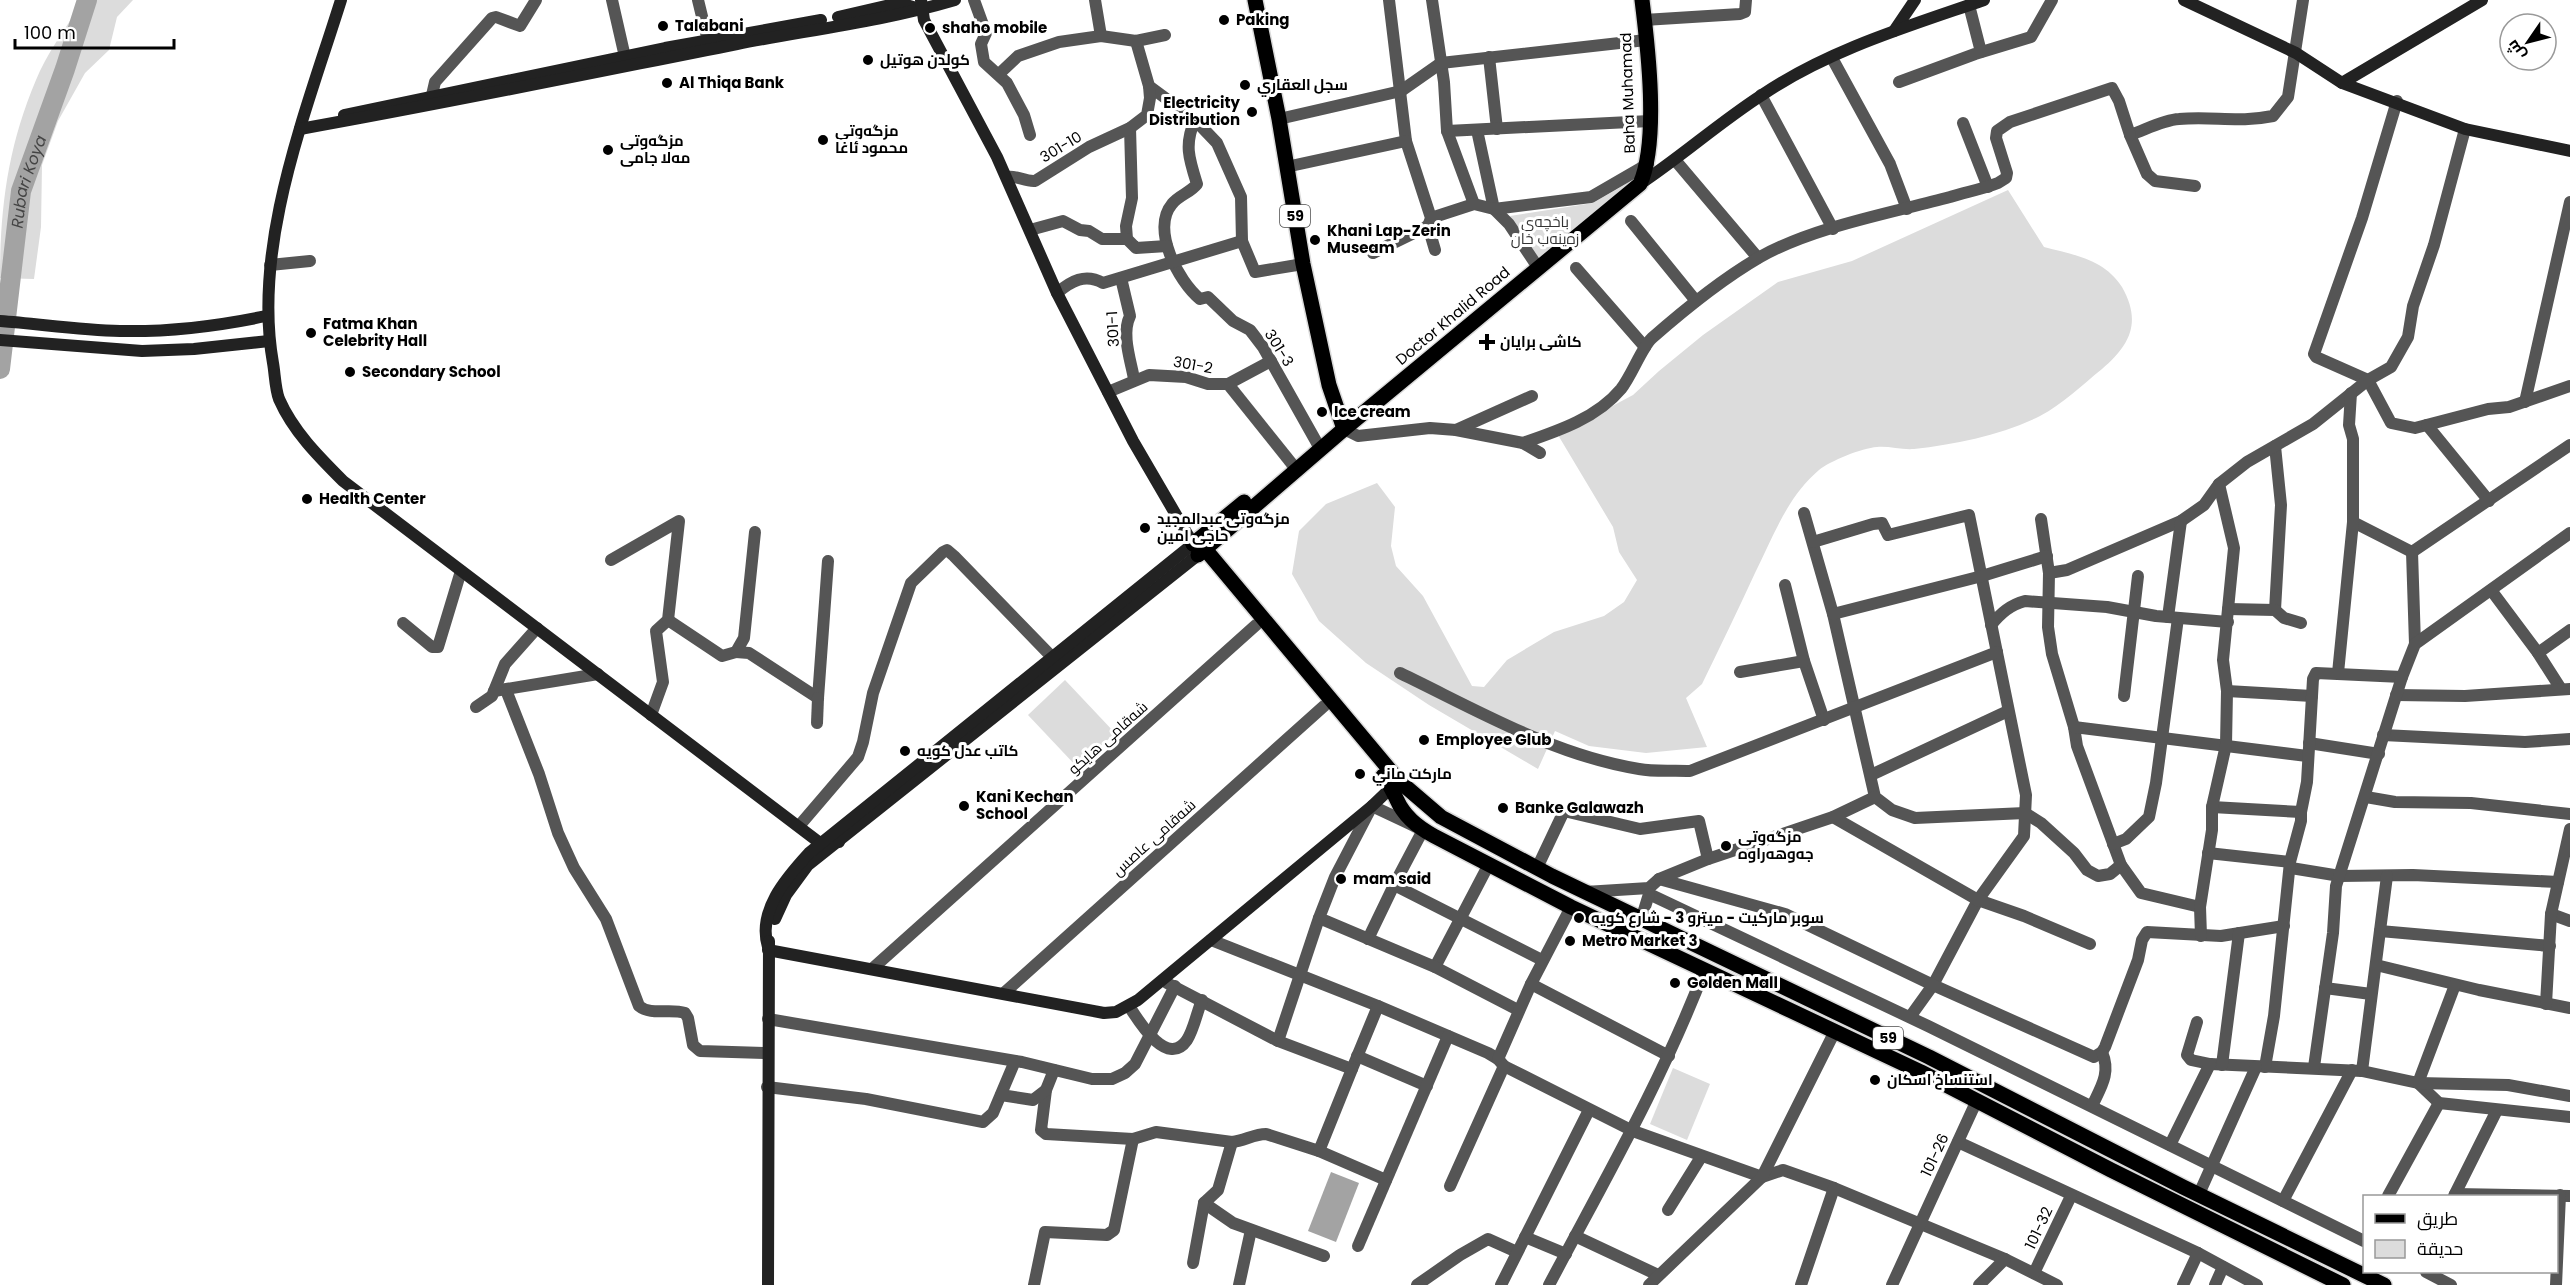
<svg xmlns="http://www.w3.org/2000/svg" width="2570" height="1285" viewBox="0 0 2570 1285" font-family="Poppins,Cairo,sans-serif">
<rect width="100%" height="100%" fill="#fff"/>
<g fill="#dcdcdc">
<path d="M87 0H133L117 17 109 50 85 73 58 121 42 165 41 227 34 279 0 278C0 207 8 146 36 80 46 55 64 31 78 8Z"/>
<polygon points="1633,180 1621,197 1540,261 1510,216 1593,203"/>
<path d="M2008 190 2044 247C2074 255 2104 259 2122 287 2142 322 2130 345 2102 369 2082 385 2063 404 2040 416 2002 435 1956 444 1914 449 1902 450 1889 446 1877 447 1862 448 1830 461 1819 470 1787 497 1773 537 1755 573 1738 610 1720 647 1702 684L1686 698 1707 747 1646 753 1589 746 1555 731 1538 769 1429 705 1366 663 1319 621 1292 574 1299 531 1326 504 1377 483 1395 507 1391 546 1396 566 1423 596 1472 686 1484 687 1507 660 1554 632 1604 616 1624 602 1637 580 1619 552 1613 527 1558 435 1633 395 1659 371 1703 335 1778 282 1852 261Z"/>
<polygon points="1065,680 1115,733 1078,768 1028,715"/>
<polygon points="1673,1068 1710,1084 1687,1140 1650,1124"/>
</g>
<polygon fill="#a3a3a3" points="1331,1172 1359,1183 1336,1242 1308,1231"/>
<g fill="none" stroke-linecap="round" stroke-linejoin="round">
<path stroke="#a3a3a3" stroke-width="20" id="s1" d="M0 369 21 191 65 69 87 0"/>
<defs>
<g id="primary">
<polyline points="1255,0 1279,119 1303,264 1329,385 1344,429"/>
<polyline points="1193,544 1205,549 1399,781 1441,817 1552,876 1929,1057 2183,1187 2384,1285"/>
<polyline points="1193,544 1244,502"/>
<path d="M1198 555 1344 429 1640 184C1659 141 1648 48 1642 0"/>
<path d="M1383 776C1390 784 1392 790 1397 800 1404 816 1419 828 1434 836L1571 907 1921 1072 2111 1170 2343 1285"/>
</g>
</defs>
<use href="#primary" stroke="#dbdbdb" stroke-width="18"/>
<g stroke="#555" stroke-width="12">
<polyline points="612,0 625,57"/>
<polyline points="698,0 708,41"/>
<polyline points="974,0 986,33 981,44 984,62 1007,83 1024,115 1030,135"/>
<polyline points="1095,0 1101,36"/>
<polyline points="1389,0 1406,141 1431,218 1428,226 1435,250"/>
<polyline points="1432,0 1444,82 1447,131 1474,204"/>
<polyline points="1969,5 1981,52"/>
<polyline points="1644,20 1740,14 1745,12 1746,0"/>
<polyline points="1136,41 1149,86 1195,120 1217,143 1241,197 1242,241"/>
<polyline points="1489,57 1497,129"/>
<polyline points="1832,58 1890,164 1907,209"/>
<polyline points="999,74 1018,56 1059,42 1101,36 1136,41 1165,35"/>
<polyline points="1899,82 1975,54 2031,37 2052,0"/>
<polyline points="432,95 435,82 492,18 496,17 520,26 536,0"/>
<polyline points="1761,95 1833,229"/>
<polyline points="2397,101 2362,218 2314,354 2316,357 2368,380 2391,423 2415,428 2488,409 2509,407 2570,386"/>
<polyline points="1279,119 1401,91 1441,63 1646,40"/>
<path d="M1195 120C1184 144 1189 159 1197 184 1190 193 1179 195 1172 204 1151 229 1178 281 1200 299L1208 297 1233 321 1250 330 1263 347 1317 443"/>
<polyline points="1963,123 1988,187"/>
<polyline points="1130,128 1132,198 1126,226 1127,239 1136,248 1167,246"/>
<polyline points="1477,130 1494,209 1509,224 1539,269"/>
<polyline points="1447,131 1650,121"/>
<polyline points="1675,160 1758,258"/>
<polyline points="1286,167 1406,141"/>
<path d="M1007 177C1017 175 1025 182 1035 181L1089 147 1130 128 1147 115 1150 98 1149 86"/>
<path d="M2195 186 2155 181 2147 174 2130 135C2145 130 2163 120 2179 119 2213 116 2239 123 2273 116L2288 97 2303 0"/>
<polyline points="1431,218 1474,204 1494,209 1591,197 1648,164"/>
<polyline points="1631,221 1696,301"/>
<polyline points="1030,230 1063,221 1080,230 1089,231 1102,239 1127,239"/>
<polyline points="1373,253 1428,226"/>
<polyline points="270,265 310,261"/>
<polyline points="1576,268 1645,347"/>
<path d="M1121 278 1130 316C1121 334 1131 361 1134 379"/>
<path d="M1057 293C1071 281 1085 273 1103 283L1242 241 1255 272 1303 264"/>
<polyline points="1228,384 1292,464"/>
<polyline points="1108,392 1149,375 1186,377 1208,384 1228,384 1271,361"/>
<polyline points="2525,402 2570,202"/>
<polyline points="2427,425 2489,501"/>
<polyline points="1344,429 1358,436 1430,428 1456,430 1523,443 1540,453"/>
<polyline points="1456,430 1532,396"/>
<path d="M1523 443C1558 431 1597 418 1621 389 1632 375 1642 347 1652 338 1685 309 1722 279 1760 257 1813 227 1891 213 1950 197 1966 192 1983 189 1998 183L2006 178 2007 173 1996 138 1997 131 2010 122 2112 88 2119 101 2130 135"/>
<polyline points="2275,446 2281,505 2275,610"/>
<polyline points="1804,513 1833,614 1875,797 1892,810 1915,818 2025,813 2041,823 2074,853 2087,870 2098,876 2110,874 2121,865"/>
<polyline points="2041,519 2049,573 2048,627 2052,654 2074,727 2077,746 2121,865 2141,893 2200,907"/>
<polyline points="2353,522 2412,552 2570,445"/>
<polyline points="1813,542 1873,524 1882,523 1888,535 1969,515 2026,795 2024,836 1978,900 1933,985 1910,1017"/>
<polyline points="2412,552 2415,644"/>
<polyline points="611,560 679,521 668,620 656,631 663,682 651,715"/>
<polyline points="2049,573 2067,570 2181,521 2204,505 2219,484 2247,462 2313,424 2368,380 2391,367 2408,337 2413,306 2434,245 2465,129"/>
<polyline points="1785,585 1804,661 1824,720"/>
<polyline points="2491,590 2538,653 2561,689"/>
<polyline points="2228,609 2275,610 2284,618 2301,623"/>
<polyline points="1833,614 1982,576 2047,556"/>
<polyline points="2168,617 2181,521"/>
<polyline points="668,620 722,656 736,652 744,638 755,532"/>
<polyline points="403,623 432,647 438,647 461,571"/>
<path d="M1991 625C2001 613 2010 605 2025 601L2107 607 2156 616 2228 622"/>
<polyline points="736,652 749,653 818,698 828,561"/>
<polyline points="2538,653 2570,630"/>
<polyline points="1740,672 1804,661"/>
<path d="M1400 673C1477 710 1553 755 1639 769 1655 772 1673 770 1690 771L1997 652"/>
<polyline points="2338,673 2353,522 2353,439 2349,425 2351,393"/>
<path d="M506 690 539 774 558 833 574 868 606 919 639 1006C651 1016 670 1008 685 1013L688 1018 693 1045 700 1051 767 1053"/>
<polyline points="494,691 598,674"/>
<polyline points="2227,691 2312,696"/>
<polyline points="2396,695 2465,696 2570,689"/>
<polyline points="2124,696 2138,576"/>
<polyline points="476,707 492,696 505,664 537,628"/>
<polyline points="817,723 818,698"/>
<polyline points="2074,727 2307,756"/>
<polyline points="2383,735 2525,742 2570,739"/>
<polyline points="2309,743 2379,754"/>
<polyline points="1871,775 2008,711"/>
<polyline points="2366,797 2395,802 2471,803 2570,814"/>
<polyline points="2212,807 2301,812"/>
<polyline points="1833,817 1978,900 2024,916 2090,944"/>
<polyline points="799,826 858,757 863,742 873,693 911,583 943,552 947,550 954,556 1052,657"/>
<polyline points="2113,844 2126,839 2149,817 2156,783 2178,618"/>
<polyline points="2208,853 2290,862"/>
<polyline points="1537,868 1564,811 1640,829 1699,821 1708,859"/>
<polyline points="2291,868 2340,876 2413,875 2558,882"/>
<polyline points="1659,879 1785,914 1933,985 2094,1057 2102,1052 2105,1047 2138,960 2142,940 2147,932 2221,936 2284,926"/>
<polyline points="1649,888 1649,894 1928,1026 2364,1241"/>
<polyline points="1585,892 1649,888 1659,879 1708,859 1833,817 1875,797"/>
<polyline points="2551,914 2570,921"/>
<polyline points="1641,920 1649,894"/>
<polyline points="2380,931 2550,946"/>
<polyline points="2201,936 2200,907 2212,830 2212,807 2226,745 2227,691 2223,660 2234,548 2219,484"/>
<polyline points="1368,939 1394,885"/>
<polyline points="1211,940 1378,1006 1488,1053 1498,1059 1504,1066 1633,1131 1762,1177 1783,1170 1834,1188 2005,1259 2057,1285"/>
<polyline points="2376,965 2479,990 2570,1008"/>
<polyline points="1435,967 1489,864"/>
<polyline points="872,969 1256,625"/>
<polyline points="1167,983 1278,1041 1319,918"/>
<polyline points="1531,984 1571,907"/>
<polyline points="2455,985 2418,1083 2439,1103 2570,1117"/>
<polyline points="2325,988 2371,994"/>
<polyline points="1004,993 1324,706"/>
<polyline points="2546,1004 2551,914 2570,829"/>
<path d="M1129 1006C1138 1020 1167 1069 1187 1040 1194 1029 1197 1012 1202 1000"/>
<polyline points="1518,1010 1435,967 1319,918 1335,877 1372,806 1423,830 1394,885 1542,960"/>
<polyline points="768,1019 1022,1062 1092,1079 1112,1079 1125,1073 1135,1064 1175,986"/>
<polyline points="2197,1022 2187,1055 2191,1060 2210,1064 2362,1071 2418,1083 2508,1085 2570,1096"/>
<polyline points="1278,1041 1352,1069 1378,1006"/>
<polyline points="1357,1056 1427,1086"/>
<polyline points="1498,1059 1531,984 1669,1056"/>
<polyline points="2222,1065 2239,933"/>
<polyline points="2265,1067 2274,1016 2290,862 2301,821 2301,812 2307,782 2313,679 2316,673 2402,677"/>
<polyline points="2314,1067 2333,933 2336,886 2402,677 2415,644 2570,533"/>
<path d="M1054 1070 1046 1090 1041 1130 1046 1134 1133 1139 1156 1132 1232 1142C1244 1141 1254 1134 1266 1134L1319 1151 1352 1069"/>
<polyline points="2362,1071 2387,876"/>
<polyline points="767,1087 866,1099 983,1122 993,1113 1015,1061"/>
<polyline points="1001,1095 1033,1100 1046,1090"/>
<path d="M2092 1106C2101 1087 2111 1073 2102 1052"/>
<polyline points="1958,1142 2198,1253 2257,1285"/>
<polyline points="2170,1145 2210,1064"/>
<polyline points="1319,1151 1386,1180"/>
<polyline points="1450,1186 1504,1066"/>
<polyline points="2199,1194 2256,1067"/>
<polyline points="2455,1194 2570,1196"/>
<polyline points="2388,1196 2439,1103"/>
<polyline points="2454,1196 2497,1110"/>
<polyline points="2283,1201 2352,1070"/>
<polyline points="1204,1203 1233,1223 1324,1256"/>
<polyline points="1668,1210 1701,1157"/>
<polyline points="1575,1236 1658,1275"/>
<polyline points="1525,1237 1566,1254"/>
<polyline points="1358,1246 1448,1036"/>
<polyline points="1193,1263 1204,1203 1218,1190 1232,1142"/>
<polyline points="2426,1272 2451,1285"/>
<polyline points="2034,1273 2071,1196"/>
<polyline points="1034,1285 1045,1232 1107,1235 1114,1230 1133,1139"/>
<polyline points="1239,1285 1251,1230"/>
<polyline points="1417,1285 1460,1255 1488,1239 1517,1252"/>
<polyline points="1501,1285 1589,1110"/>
<path d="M1549 1285C1604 1181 1662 1081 1704 971"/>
<polyline points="1649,1285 1762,1177 1835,1031"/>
<polyline points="1801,1285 1834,1188"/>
<polyline points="1892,1285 1977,1100"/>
<polyline points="1979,1285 2005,1259"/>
<polyline points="2183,1285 2198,1253"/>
<polyline points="2215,1285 2223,1267"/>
<polyline points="2556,1285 2560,1195"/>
</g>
<g stroke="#222" stroke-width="12">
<path d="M341 0C306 112 252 245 273 363 275 374 275 388 279 399 293 431 318 456 343 481L820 843 839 842"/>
<polyline points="2184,0 2296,53 2342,83 2465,129 2570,151"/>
<polyline points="838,17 899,3 920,9"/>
<polyline points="1894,31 1915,0"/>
<polyline points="2342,83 2482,0"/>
<polyline points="344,115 665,48 821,20"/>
<path d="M300 129C446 103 591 73 737 44 809 30 884 21 955 0"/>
<path d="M1640 184C1682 156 1720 122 1762 95 1828 50 1909 26 1984 0"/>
<path d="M0 321C40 324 80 330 120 331 169 332 218 326 266 316"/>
<polyline points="0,340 142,351 194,349 269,341"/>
<polyline points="775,919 786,895 808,865 1198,555"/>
<path d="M768 947C757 911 786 878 809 853L1193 544 1133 441 1057 293 997 157 924 20 921 0"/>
<polyline points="768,950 1104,1013 1116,1012 1138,1000 1372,806 1395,784"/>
<polyline points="768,1285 769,941"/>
</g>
<use href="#primary" stroke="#000" stroke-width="15"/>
</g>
<g fill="#000" stroke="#fff" stroke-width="2">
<circle cx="1224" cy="20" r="6"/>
<circle cx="663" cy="26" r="6"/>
<circle cx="930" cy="28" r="6"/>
<circle cx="868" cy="60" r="6"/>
<circle cx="667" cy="83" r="6"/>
<circle cx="1245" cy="85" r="6"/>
<circle cx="1252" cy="112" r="6"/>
<circle cx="823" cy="140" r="6"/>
<circle cx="608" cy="150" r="6"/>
<circle cx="1315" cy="240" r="6"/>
<circle cx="311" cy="333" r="6"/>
<path d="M1484 333h6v6h6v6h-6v6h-6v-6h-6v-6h6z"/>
<circle cx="350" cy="372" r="6"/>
<circle cx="1322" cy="412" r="6"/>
<circle cx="307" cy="499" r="6"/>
<circle cx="1145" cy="528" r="6"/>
<circle cx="1424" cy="740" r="6"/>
<circle cx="905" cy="751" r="6"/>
<circle cx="1360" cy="774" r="6"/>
<circle cx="964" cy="806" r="6"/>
<circle cx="1503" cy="808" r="6"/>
<circle cx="1726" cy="846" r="6"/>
<circle cx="1341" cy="879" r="6"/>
<circle cx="1579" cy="918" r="6"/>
<circle cx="1570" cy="941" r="6"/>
<circle cx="1675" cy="983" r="6"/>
<circle cx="1875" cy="1080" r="6"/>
</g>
<g text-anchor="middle" stroke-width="6" stroke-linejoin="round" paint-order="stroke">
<g fill="#fff" stroke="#4c4c4c" stroke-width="1.5">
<rect x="1280" y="205" width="30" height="22" rx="4.5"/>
<rect x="1873" y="1027" width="30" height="22" rx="4.5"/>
</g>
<g font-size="14" font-weight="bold" fill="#000">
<text x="1295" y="221">59</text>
<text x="1888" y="1043">59</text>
</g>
<g font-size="15" font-weight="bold" fill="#000" stroke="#fff" text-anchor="start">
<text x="1236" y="25">Paking</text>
<text x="675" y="31">Talabani</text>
<text x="942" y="33">shaho mobile</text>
<text x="880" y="65">كولدن هوتيل</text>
<text x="679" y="88">Al Thiqa Bank</text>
<text x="1257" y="90">سجل العقاري</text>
<text x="1240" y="108" text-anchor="end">Electricity<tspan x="1240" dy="17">Distribution</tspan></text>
<text x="835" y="136">مزگه‌وتی<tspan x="835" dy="17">محمود ئاغا</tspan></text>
<text x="620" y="146">مزگه‌وتی<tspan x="620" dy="17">مه‌لا جامی</tspan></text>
<text x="1327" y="236">Khani Lap-Zerin<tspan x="1327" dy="17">Museam</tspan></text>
<text x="323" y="329">Fatma Khan<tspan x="323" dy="17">Celebrity Hall</tspan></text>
<text x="1500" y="347">كاشی برایان</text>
<text x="362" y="377">Secondary School</text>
<text x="1334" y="417">Ice cream</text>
<text x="319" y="504">Health Center</text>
<text x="1157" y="524">مزگه‌وتی عبدالمجید<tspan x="1157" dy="17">حاجی امین</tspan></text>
<text x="1436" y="745">Employee Glub</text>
<text x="917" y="756">كاتب عدل كويه</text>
<text x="1372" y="779">مارکت ماني</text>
<text x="976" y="802">Kani Kechan<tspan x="976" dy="17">School</tspan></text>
<text x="1515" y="813">Banke Galawazh</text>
<text x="1738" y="842">مزگه‌وتی<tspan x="1738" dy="17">جه‌وهه‌راوه</tspan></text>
<text x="1353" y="884">mam said</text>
<text x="1591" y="923">سوبر ماركيت - ميترو 3 - شارع كويه</text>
<text x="1582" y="946">Metro Market 3</text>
<text x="1687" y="988">Golden Mall</text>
<text x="1887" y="1085">استنساخ اسکان</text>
</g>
<g font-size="15" fill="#000" stroke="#fff">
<text transform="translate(1628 93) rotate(-92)" y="5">Baha Muhamad</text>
<text transform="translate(1061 147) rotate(-31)" y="5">301-10</text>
<text transform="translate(1453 316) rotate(-40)" y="5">Doctor Khalid Road</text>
<text transform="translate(1113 329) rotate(-93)" y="5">301-1</text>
<text transform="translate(1279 348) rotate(58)" y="5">301-3</text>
<text transform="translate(1193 365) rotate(10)" y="5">301-2</text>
<text transform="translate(1108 738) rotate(-42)" y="5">شه‌قامی هایكو</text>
<text transform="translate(1154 838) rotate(-42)" y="5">شه‌قامی عاصس</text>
<text transform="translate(1935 1155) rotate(-65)" y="5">101-26</text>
<text transform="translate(2039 1228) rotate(-65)" y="5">101-32</text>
</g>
<g font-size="15" fill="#333" stroke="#fff">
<text x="1545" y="227">باخچه‌ی<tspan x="1545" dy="17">زه‌ینه‌ب خان</tspan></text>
</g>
<g font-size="16" font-style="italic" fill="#444" stroke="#fff">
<text dy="6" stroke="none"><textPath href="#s1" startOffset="190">Rubari Koya</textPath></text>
</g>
</g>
<rect x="2363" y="1195" width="195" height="78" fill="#ffffff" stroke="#999999" stroke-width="1.5"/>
<rect x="2375" y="1214" width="30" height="9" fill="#000000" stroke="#999999" stroke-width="1.5"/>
<text x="2417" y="1225" font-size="18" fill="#000000">طريق</text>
<rect x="2375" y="1240" width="30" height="18" fill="#dcdcdc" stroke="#999999" stroke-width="1.5"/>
<text x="2417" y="1255" font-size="18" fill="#000000">حديقة</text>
<g transform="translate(2528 42) rotate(235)"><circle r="28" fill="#ffffff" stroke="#999999" stroke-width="1.5"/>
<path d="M0-4.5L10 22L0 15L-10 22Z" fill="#000000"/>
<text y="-9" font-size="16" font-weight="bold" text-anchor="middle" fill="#000000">ش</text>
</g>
<path d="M15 39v9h159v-9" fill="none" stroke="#000000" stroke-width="3"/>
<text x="24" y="39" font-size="18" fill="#000000" stroke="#ffffff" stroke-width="4.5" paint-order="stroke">100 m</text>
</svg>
